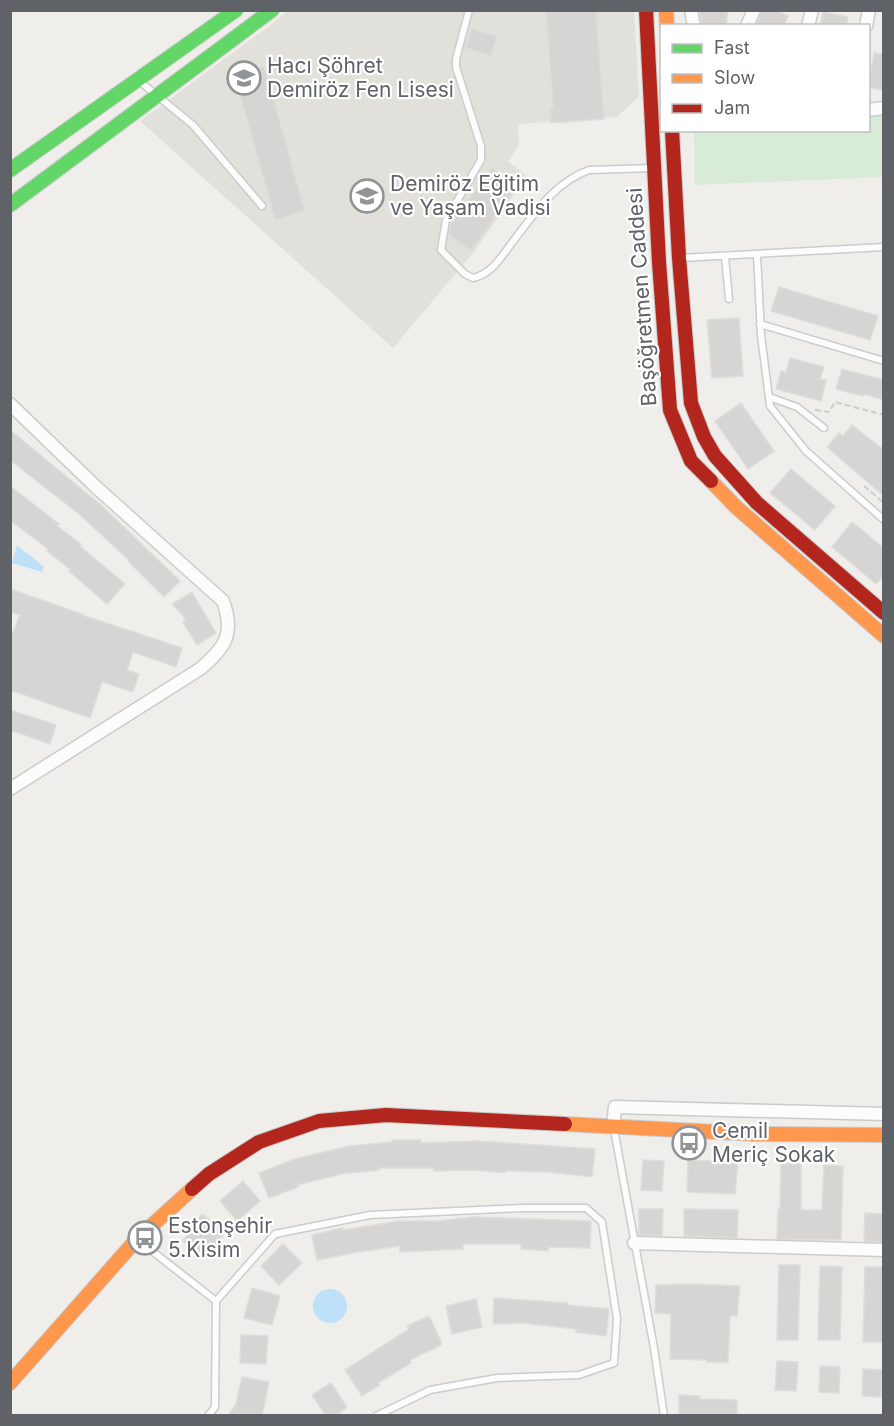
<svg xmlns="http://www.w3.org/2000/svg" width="894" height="1426" viewBox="0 0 894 1426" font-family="Inter,sans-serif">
<rect width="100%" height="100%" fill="#efeeea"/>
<polygon fill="#e2e0da" points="287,11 634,11 639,96 617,117 518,124 519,145 508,161 527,176 473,253 393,348 140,121 272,24"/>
<polygon fill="#d8ebd6" points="883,108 883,177 695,185 694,131 868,130 869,109"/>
<g fill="#bfe0f9">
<polygon points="17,545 44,567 42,572 12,563"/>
<circle cx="330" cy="1306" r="17"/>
</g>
<g fill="#d6d5d3" stroke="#deddd9" stroke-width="1.5">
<polygon points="546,10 596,10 604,119 551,123 550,108 553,108"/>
<polygon points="700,10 728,10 726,26 702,24"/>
<polygon points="762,10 776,10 788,16 784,26 756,26"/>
<polygon points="823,12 848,17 846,26 820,26"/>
<polygon points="471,29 497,36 491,56 466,48"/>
<polygon points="874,53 884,54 884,90 868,88"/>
<polygon points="264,66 305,211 275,220 234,74"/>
<polygon points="492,168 517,187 471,251 449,235 451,224"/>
<polygon points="779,287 878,316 870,340 771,311"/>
<polygon points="739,318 743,376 712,378 707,320"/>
<polygon points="790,358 824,367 820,379 826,380 821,401 776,389 781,371 786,372"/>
<polygon points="842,369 884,380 884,400 864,394 863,396 836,389"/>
<polygon points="741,403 774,451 748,469 715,421"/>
<polygon points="852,425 884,450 884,496 827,447 839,433 843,436"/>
<polygon points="10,430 102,506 180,581 164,597 128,561 129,560 79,514 10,460"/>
<polygon points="791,469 835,506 815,530 770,493"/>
<polygon points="10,486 59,524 57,526 81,544 80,546 125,584 107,604 69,571 70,569 47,551 48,549 10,520"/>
<polygon points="852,522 884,548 884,575 876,584 832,547"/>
<polygon points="10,589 82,614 82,615 182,648 176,667 133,652 127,670 139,674 133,692 102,682 90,718 10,690 10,640 20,615 10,612"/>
<polygon points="192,592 216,633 197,645 183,622 186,619 172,604"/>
<polygon points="10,710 56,725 50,744 10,730"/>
<polygon points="392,1140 421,1140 421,1143 478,1141 595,1149 592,1177 549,1172 505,1171 505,1173 476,1170 434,1171 434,1168 379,1168 379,1170 337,1174 338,1175 297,1185 298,1187 269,1198 259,1173 295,1159 349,1146 392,1142"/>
<polygon points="643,1160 664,1161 662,1191 641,1190"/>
<polygon points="688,1160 738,1162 735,1194 687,1192"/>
<polygon points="781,1163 801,1164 801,1210 822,1210 824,1165 843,1166 841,1240 777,1239 778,1209 780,1209"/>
<polygon points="243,1181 260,1201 237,1221 220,1201"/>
<polygon points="639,1209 663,1209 662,1236 639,1235"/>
<polygon points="684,1209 738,1210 737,1238 684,1236"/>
<polygon points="865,1213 884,1214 884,1242 864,1241"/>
<polygon points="202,1214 226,1231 207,1258 183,1241"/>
<polygon points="474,1217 591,1221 590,1248 548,1247 548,1251 521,1249 521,1244 463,1244 463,1249 400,1252 400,1246 358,1252 317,1260 312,1235 343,1228 343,1230 399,1221 437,1221"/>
<polygon points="283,1244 302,1263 279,1285 261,1266"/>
<polygon points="779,1265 800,1265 798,1340 777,1340"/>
<polygon points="820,1266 842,1267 840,1340 818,1340"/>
<polygon points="865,1267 884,1267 883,1342 863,1342"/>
<polygon points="693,1284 740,1286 737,1316 730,1316 728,1362 707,1362 707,1360 670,1359 671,1314 655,1313 656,1285"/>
<polygon points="252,1288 280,1296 272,1325 244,1318"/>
<polygon points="494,1298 568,1303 568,1305 609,1309 606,1336 576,1332 576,1329 522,1323 493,1324"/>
<polygon points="476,1299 482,1327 452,1334 446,1306"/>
<polygon points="429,1316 441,1341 441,1345 410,1360 411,1363 378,1383 380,1385 362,1396 345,1370 409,1329 407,1326"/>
<polygon points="241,1335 268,1336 266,1364 240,1363"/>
<polygon points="777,1361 798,1362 796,1391 775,1390"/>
<polygon points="820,1366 840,1367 839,1393 819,1392"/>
<polygon points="863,1369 882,1370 881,1397 862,1396"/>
<polygon points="242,1377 269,1382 262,1416 228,1416 236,1404"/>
<polygon points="331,1383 347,1407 335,1416 326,1416 312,1395"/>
<polygon points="679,1395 700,1396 700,1399 737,1400 737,1416 679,1416"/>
</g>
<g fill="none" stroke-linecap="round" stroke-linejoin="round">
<defs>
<g id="lane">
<path d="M469 10 456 59V67L481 146V160L446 220 441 250 465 274 473 278C491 274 500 259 511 244 533 216 553 183 589 170L654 168"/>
<polyline points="138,80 193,125 262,206"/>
<polyline points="757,255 761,335 770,406 806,451 884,520"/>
<polyline points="725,257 729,299"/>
<polyline points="680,258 884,247"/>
<polyline points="760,324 884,361"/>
<polyline points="769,397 797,407 824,428"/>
<polyline points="614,1129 654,1348 664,1416"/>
<polyline points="138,1240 216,1301 275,1234 370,1215 522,1208 586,1208 602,1222 617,1319 614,1363 579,1375 497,1378 430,1390 376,1416"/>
<polyline points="208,1416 215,1407 216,1301"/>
</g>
<g id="street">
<polyline points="691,10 694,26"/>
<polyline points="747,26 754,10"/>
<polyline points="808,26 812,10"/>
<polyline points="866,26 869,10"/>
<polyline points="868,110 884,108"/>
<path d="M10 404 96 487 223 601C235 634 225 648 200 669L10 789"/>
<polyline points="613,1126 615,1107 884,1114"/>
<polyline points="634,1243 884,1250"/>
</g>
<g id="fast">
<polyline points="10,170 236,10"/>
<polyline points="10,205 272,10"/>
</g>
<g id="slow">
<polyline points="666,10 667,26"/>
<polyline points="711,481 736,507 884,636"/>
<polyline points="565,1124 755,1134 884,1135"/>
<polyline points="10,1383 137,1239 192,1189"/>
</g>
<g id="jam">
<polyline points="646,10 659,262 670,410 691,461 711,481"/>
<polyline points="672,130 679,258 691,403 704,437 715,456 757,503 884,613"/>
<polyline points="192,1189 209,1174 259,1142 319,1121 386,1115 565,1124"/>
</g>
</defs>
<use href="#lane" stroke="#cbcccc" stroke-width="9"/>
<use href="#street" stroke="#cbcccc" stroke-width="15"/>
<use href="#fast" stroke="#cacacb" stroke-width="16"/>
<use href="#slow" stroke="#cacacb" stroke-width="16"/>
<use href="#jam" stroke="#cacacb" stroke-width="16"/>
<g stroke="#cacfcc" stroke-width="2" stroke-dasharray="6 3" stroke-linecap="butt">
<polyline points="815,410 829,412 835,402 884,415"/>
<polyline points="864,486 884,503"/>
</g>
<use href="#lane" stroke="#fdfcfc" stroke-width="6"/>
<use href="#street" stroke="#fdfcfc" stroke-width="12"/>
<use href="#fast" stroke="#63d668" stroke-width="14"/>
<use href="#slow" stroke="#ff974d" stroke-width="14"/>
<use href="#jam" stroke="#b3261e" stroke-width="14"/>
</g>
<defs>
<symbol id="school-ring" viewBox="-11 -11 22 22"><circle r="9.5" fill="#fff" stroke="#919496" stroke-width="1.5"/><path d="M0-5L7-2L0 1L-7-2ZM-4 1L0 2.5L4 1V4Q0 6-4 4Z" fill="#919496"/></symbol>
<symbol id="bus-ring" viewBox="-11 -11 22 22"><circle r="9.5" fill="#fff" stroke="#919496" stroke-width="1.5"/><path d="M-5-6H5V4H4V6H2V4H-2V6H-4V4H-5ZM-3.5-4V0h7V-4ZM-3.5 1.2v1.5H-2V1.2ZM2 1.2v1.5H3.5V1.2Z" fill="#919496"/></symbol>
</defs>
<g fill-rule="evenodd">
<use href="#school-ring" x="225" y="59" width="38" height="38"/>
<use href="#school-ring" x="348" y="177" width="38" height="38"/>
<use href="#bus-ring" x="670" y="1124" width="38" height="38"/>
<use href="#bus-ring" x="126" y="1219" width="38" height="38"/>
</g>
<g text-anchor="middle" stroke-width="4.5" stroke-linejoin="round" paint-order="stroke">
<g font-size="21" fill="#5f6368" stroke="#fff" text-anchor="start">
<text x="267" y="73">Hacı Şöhret<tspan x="267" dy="24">Demiröz Fen Lisesi</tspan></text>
<text x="390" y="191">Demiröz Eğitim<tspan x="390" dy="24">ve Yaşam Vadisi</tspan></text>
<text x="712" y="1138">Cemil<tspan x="712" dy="24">Meriç Sokak</tspan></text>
<text x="168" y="1233">Estonşehir<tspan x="168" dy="24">5.Kisim</tspan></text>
</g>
<g font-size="21" fill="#5f6368" stroke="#fff">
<text transform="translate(642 297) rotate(-94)" y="7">Başöğretmen Caddesi</text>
</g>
</g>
<rect width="894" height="1426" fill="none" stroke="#5f6368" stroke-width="24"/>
<rect x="660" y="24" width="210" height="108" fill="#ffffff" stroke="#bfc1c3" stroke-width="1.5"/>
<rect x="672" y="44" width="30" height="9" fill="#63d668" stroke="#bfc1c3" stroke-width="1.5"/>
<text x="714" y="54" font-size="18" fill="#5f6368">Fast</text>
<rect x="672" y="74" width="30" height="9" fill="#ff974d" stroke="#bfc1c3" stroke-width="1.5"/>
<text x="714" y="84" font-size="18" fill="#5f6368">Slow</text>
<rect x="672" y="104" width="30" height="9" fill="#b3261e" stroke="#bfc1c3" stroke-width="1.5"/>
<text x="714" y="114" font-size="18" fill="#5f6368">Jam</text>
</svg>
